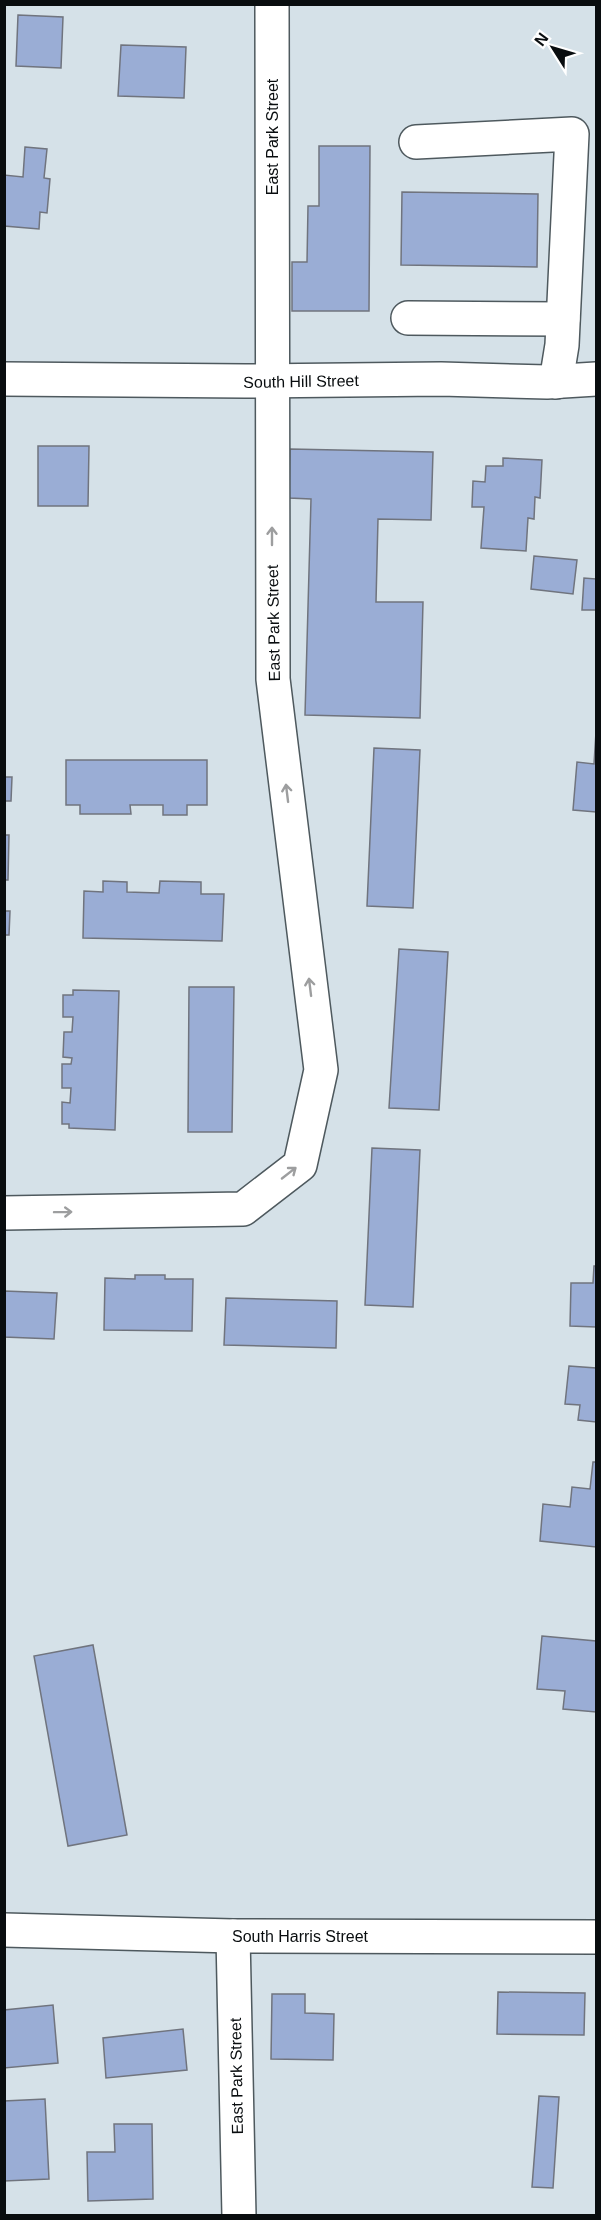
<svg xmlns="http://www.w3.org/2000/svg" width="601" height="2220" viewBox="0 0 601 2220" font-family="Arial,sans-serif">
<rect width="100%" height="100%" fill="#d5e1e8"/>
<g fill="#9aadd5" stroke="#70747e" stroke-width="1.5">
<polygon points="18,15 63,17 61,68 16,66"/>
<polygon points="121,45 186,47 184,98 118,96"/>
<polygon points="319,146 370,146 369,311 292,311 292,262 307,262 308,206 319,206"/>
<polygon points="25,147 47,149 44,178 50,179 47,213 40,212 39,229 4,226 4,175 23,177"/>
<polygon points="402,192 538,194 537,267 401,265"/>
<polygon points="38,446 89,446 88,506 38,506"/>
<polygon points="290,449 433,452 431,520 378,519 376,602 423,602 420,718 305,715 311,499 289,498"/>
<polygon points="503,458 542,460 540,498 535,497 534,519 528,518 526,551 481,548 484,507 472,507 473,481 485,482 486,466 503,466"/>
<polygon points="534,556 577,560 573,594 531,589"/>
<polygon points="596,563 596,610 582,610 584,578 596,579"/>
<polygon points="596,732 596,812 573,810 577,762 594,764"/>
<polygon points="374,748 420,750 413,908 367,906"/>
<polygon points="66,760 207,760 207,805 187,805 187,815 163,815 163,805 130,805 131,814 80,814 80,805 66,805"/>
<polygon points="4,777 12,777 11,801 4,801"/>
<polygon points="4,835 9,835 8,880 4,880"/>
<polygon points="103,881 127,882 127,892 159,893 160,881 201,882 201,894 224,894 222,941 83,938 84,891 103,892"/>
<polygon points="4,911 10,911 9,935 4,935"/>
<polygon points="399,949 448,952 439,1110 389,1108"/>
<polygon points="189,987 234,987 232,1132 188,1132"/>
<polygon points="73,990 119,991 115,1130 69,1128 69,1124 62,1124 62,1102 70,1103 71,1088 62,1088 62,1064 71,1064 72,1058 63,1057 64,1032 72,1032 73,1017 63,1017 63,995 73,995"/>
<polygon points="372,1148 420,1150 413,1307 365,1305"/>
<polygon points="594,1266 596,1266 596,1327 570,1326 571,1283 593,1283"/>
<polygon points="135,1275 165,1275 165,1279 193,1279 192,1331 104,1330 105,1278 135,1279"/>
<polygon points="4,1291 57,1293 54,1339 4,1337"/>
<polygon points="226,1298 337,1301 336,1348 224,1345"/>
<polygon points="569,1366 596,1368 596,1422 578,1420 580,1405 565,1404"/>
<polygon points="593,1462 596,1462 596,1547 540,1541 543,1504 570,1507 572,1487 590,1489"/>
<polygon points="542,1636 596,1641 596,1712 563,1709 565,1691 537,1689"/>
<polygon points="93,1645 127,1835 68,1846 34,1656"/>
<polygon points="498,1992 585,1993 584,2035 497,2034"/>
<polygon points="272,1994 305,1994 305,2013 334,2014 333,2060 271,2059"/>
<polygon points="53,2005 58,2063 4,2068 4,2010"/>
<polygon points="183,2029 187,2070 106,2078 103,2038"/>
<polygon points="539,2096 559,2097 553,2188 532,2187"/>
<polygon points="45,2099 49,2179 4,2181 4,2101"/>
<polygon points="114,2124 152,2124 153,2199 88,2201 87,2152 115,2152"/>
</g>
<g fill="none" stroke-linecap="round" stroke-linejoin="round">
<defs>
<g id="minor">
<polyline points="416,142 572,134 562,345 556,382"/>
<polyline points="408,318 563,319"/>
<polyline points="4,379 245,381 441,379 547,382 596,379"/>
<polyline points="4,1213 243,1209 300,1165 321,1070 273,679 272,4"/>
<polyline points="4,1930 233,1936 596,1937"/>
<polyline points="233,1936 239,2216"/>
</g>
</defs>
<use href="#minor" stroke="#4e595e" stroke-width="36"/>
<use href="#minor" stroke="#fff" stroke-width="33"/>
</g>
<defs><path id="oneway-shaft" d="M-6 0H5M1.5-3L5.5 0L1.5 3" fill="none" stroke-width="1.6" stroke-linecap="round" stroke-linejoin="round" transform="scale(1.5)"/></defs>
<g stroke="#9d9e9f">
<use href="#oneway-shaft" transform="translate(272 536) rotate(-90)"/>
<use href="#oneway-shaft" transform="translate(287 793) rotate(-97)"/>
<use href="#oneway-shaft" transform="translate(310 987) rotate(-97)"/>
<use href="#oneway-shaft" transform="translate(289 1173) rotate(-38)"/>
<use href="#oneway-shaft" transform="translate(63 1212) rotate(-1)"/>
</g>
<g text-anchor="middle" stroke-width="4.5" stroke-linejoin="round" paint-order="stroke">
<g font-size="16" fill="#090d0f" stroke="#fff">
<text transform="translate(272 137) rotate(-90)" y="6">East Park Street</text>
<text transform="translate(301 381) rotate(-1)" y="6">South Hill Street</text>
<text transform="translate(273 623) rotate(-91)" y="6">East Park Street</text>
<text x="300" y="1942">South Harris Street</text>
<text transform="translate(236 2076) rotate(-91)" y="6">East Park Street</text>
</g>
</g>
<rect width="601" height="2220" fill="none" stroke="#090d0f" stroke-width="12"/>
<g transform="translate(553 48) rotate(307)" stroke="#ffffff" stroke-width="4.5" paint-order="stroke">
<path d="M0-4.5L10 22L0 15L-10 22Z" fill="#090d0f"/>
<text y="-9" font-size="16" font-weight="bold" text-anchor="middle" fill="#090d0f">N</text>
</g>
</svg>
